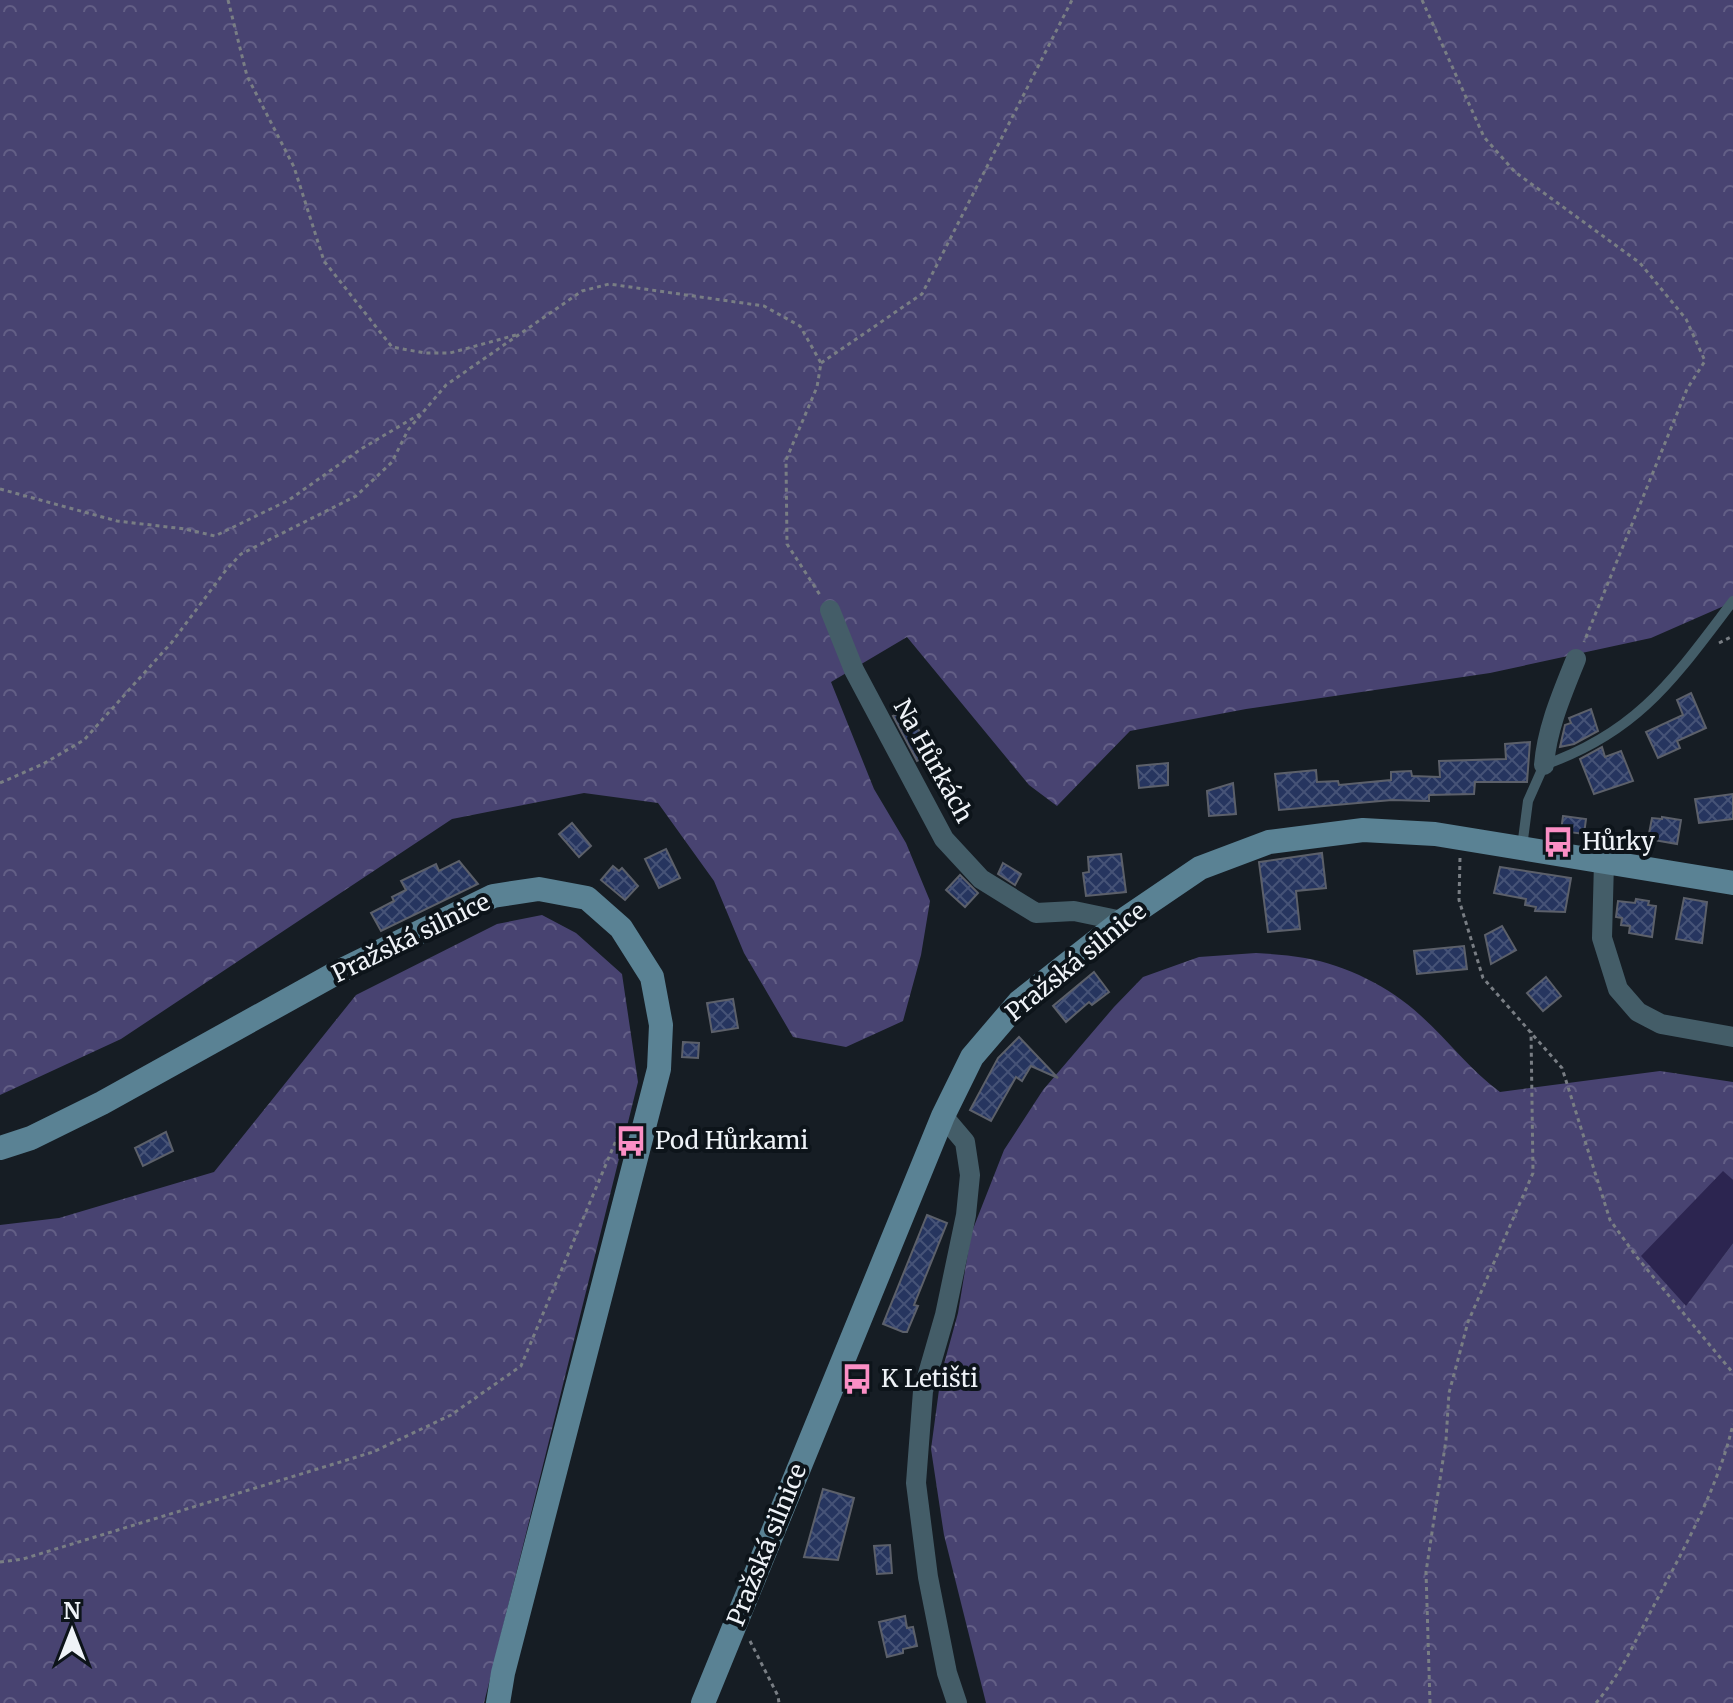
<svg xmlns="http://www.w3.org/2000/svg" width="1733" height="1703" viewBox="0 0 1733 1703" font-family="Merriweather,serif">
<defs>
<pattern id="forest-crowns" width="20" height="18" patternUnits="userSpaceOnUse" patternTransform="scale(2)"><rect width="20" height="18" fill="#484371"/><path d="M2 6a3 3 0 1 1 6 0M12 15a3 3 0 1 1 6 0" fill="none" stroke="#635f86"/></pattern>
<pattern id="building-cross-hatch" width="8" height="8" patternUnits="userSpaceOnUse" patternTransform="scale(2)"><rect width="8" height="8" fill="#26355f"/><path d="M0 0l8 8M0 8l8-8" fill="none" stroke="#465377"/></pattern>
</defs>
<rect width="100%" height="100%" fill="#161d24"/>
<polygon fill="#2c2550" points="1723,1170 1733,1180 1733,1243 1686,1307 1640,1256"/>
<g fill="url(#forest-crowns)">
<polygon points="0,0 1733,0 1733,602 1651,638 1490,673 1246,709 1130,731 1057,806 1029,785 907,637 831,682 874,789 906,843 930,901 921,955 903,1021 846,1047 793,1037 744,953 714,881 658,803 584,793 452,819 121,1039 0,1095"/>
<polygon points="542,915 576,933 622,974 638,1082 484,1703 0,1703 0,1225 59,1218 214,1172 356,995 497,924"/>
<path d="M1256 953C1272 954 1289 955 1305 958 1346 965 1390 987 1420 1015 1448 1040 1470 1070 1500 1092L1660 1071 1733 1082V1180L1723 1171 1641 1256 1686 1306 1733 1243V1703H986L944 1535 931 1449 941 1375 958 1313 971 1234 1004 1150 1043 1090 1114 1007 1143 977 1199 957Z"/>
</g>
<g fill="url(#building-cross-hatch)" stroke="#5c606a" stroke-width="2">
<polygon points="1691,693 1706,728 1677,741 1680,748 1658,758 1646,732 1683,715 1677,700"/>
<polygon points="908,709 931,754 917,761 893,716"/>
<polygon points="1591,709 1598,731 1574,744 1560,747 1565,725 1571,723 1569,718"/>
<polygon points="1530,742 1527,782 1475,782 1474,794 1429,795 1429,801 1392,800 1279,810 1275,774 1316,770 1317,782 1338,781 1339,785 1391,780 1391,772 1411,771 1412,776 1440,777 1439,761 1506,759 1505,744"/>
<polygon points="1602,747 1605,757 1621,751 1633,781 1594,794 1580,759"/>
<polygon points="1168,763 1168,785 1139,788 1137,766"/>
<polygon points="1233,783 1236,814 1209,816 1207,791"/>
<polygon points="1733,794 1733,819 1699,823 1695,799"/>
<polygon points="1563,816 1586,819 1584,834 1561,831"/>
<polygon points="1662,817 1681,820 1677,844 1648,839 1652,818 1662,819"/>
<polygon points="572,823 591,846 579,857 559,834"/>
<polygon points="666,849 680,878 659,888 645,859"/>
<polygon points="1322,853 1326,888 1296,891 1300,929 1268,932 1259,862"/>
<polygon points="1121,854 1126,892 1086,896 1083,873 1089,872 1088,857"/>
<polygon points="459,861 478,884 381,931 371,913 394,901 392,897 406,890 401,881 436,864 439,871"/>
<polygon points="1003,863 1021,874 1015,885 998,874"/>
<polygon points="613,866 619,871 622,868 638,886 625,900 601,880"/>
<polygon points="1500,867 1571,878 1565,912 1535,911 1536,907 1525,905 1526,899 1494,893"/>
<polygon points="960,875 978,893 965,907 946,890"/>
<polygon points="1684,898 1707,902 1702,943 1676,939"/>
<polygon points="1636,899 1649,901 1648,905 1656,906 1652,937 1629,933 1630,926 1621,925 1622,918 1616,917 1618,901 1635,903"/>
<polygon points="1502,926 1516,950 1491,964 1485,935"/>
<polygon points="1464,946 1467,969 1417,974 1414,951"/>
<polygon points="1094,972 1109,992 1092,1005 1089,1002 1066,1022 1053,1006"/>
<polygon points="1546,977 1561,996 1543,1011 1527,993"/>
<polygon points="733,999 738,1028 712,1032 707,1003"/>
<polygon points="1019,1037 1058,1078 1031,1066 1022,1081 1016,1077 991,1121 970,1110 998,1058"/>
<polygon points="683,1042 699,1043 698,1058 682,1057"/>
<polygon points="166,1132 173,1151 143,1166 135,1148"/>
<polygon points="927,1215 947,1223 914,1305 918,1306 907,1332 903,1332 883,1324"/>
<polygon points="823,1489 854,1498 838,1560 804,1557"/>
<polygon points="890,1545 892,1573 877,1574 874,1546"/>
<polygon points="905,1616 907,1628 913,1627 917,1646 903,1649 903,1653 887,1657 879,1622"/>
</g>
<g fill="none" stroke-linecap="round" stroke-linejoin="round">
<g stroke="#797e84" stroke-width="3" stroke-dasharray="4 4" stroke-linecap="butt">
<polyline points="228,0 247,76 294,167 324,261 392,347 425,353 450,353 516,335"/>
<polyline points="1422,0 1484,137 1515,172 1640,263 1686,319 1705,361 1687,389 1584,642"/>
<polyline points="821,363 922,294 1072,0"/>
<polyline points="0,489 117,521 185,529 215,536 289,500 361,449 420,414"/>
<polyline points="1719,643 1733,636"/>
<polyline points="0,783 43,764 84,740 172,642 226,570 241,554 356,496 392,462 408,430 446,385 582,291 609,284 764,306 800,326 821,363 817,387 786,460 787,544 820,595"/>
<polyline points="1460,858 1459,900 1483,978 1562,1068 1610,1220 1636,1256 1733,1373"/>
<polyline points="0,1562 23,1559 373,1452 451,1415 521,1366 620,1131"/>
<polyline points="750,1641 778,1696 779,1703"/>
<polyline points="1430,1703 1426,1572 1446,1440 1449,1393 1468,1322 1533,1173 1531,1031"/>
<path d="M1596 1703C1620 1675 1635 1642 1652 1609 1683 1550 1718 1489 1733 1424"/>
</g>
<path stroke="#445d68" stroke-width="10" d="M1522 847 1528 801 1544 765C1639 732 1675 677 1733 601"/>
<g stroke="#445d68" stroke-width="20">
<polyline points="830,610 854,670 944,839 981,879 1036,913 1074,911 1122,921"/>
<path d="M1544 765C1547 728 1562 694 1576 659"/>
<polyline points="1604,862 1602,938 1618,989 1638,1012 1661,1024 1733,1037"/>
<polyline points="943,1116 965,1142 970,1175 966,1215 945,1315 923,1391 916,1483 928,1577 947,1673 957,1703"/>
</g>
<g stroke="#5a8294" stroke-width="24">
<polyline points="0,1148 31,1138 102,1103 338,972 493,896 539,889 587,898 621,928 652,977 661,1025 659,1069 503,1673 498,1703"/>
<polyline points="703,1703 943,1116 972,1057 1019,1002 1122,921 1200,868 1269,842 1363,830 1435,834 1733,883"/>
</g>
</g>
<defs>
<symbol id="bus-bare" viewBox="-9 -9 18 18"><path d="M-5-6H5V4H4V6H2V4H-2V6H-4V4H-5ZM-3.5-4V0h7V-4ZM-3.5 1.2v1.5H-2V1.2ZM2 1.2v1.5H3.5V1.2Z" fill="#fb8fc5" stroke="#0d141a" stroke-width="2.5" paint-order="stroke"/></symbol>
</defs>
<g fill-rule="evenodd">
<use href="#bus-bare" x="1536" y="820" width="44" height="44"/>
<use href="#bus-bare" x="609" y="1119" width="44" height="44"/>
<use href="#bus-bare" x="835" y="1357" width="44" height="44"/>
</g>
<g text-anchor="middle" stroke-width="8" stroke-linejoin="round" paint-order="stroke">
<g font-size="24" fill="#eff3f8" stroke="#0d141a">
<text transform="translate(933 761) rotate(61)" y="8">Na Hůrkách</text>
<text transform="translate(411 938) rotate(-26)" y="8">Pražská silnice</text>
<text transform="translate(1076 962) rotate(-39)" y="8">Pražská silnice</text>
<text transform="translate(767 1545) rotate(-68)" y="8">Pražská silnice</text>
</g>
<g font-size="24" fill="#eff3f8" stroke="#0d141a" text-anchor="start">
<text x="1582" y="850">Hůrky</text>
<text x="655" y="1149">Pod Hůrkami</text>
<text x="881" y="1387">K Letišti</text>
</g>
</g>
<g transform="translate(72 1631)" stroke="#0d141a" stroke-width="6" paint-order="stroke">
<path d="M0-6L14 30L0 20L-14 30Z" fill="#eff3f8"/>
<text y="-12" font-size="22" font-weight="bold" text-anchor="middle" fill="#eff3f8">N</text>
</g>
</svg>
